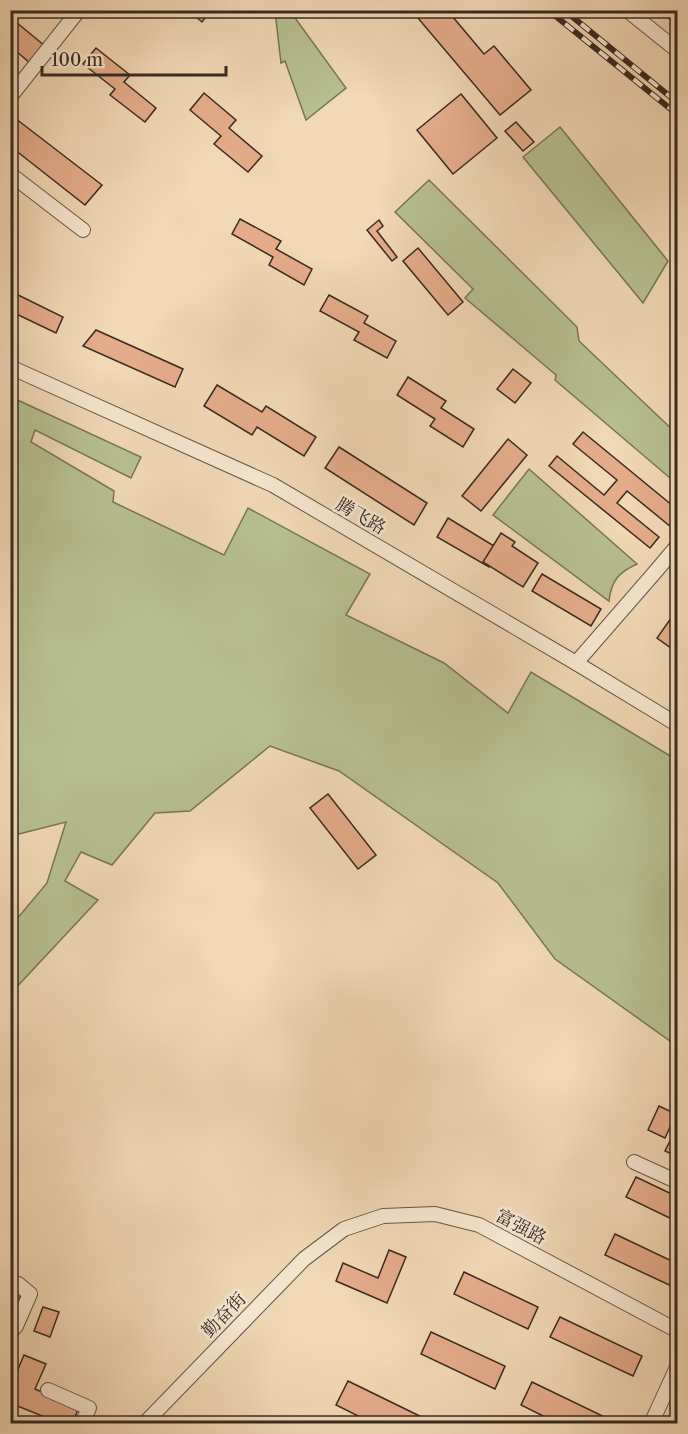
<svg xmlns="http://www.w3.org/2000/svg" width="688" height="1434" viewBox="0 0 688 1434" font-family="'Libre Caslon Text','Noto Serif SC',serif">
<rect width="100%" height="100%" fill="#f1d8b6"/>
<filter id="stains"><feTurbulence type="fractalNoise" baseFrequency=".00333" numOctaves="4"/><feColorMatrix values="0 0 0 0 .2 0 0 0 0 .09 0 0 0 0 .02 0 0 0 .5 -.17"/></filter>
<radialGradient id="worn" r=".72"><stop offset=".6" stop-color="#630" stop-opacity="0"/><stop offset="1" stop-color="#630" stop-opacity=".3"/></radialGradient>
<g fill="#b7bf91" stroke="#78745a" stroke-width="1.5">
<polygon points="275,11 290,11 346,88 306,120 285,61 281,63"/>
<polygon points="560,127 668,261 643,303 523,157"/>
<polygon points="429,180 577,327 579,341 677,434 677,484 555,380 556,375 465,298 473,289 395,212"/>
<polygon points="11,397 141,457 131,478 35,430 31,442 114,491 113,502 224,555 248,508 370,574 346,615 444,663 508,713 531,672 677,760 677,1046 555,959 498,883 339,771 270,746 190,811 155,813 112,865 81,852 65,881 98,900 11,993 11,926 47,883 66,822 11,836"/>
<path d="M529 469 637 564C619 572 611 581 609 601L493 515Z"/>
</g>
<g fill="#e5ac8c" stroke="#382a22" stroke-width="1.5">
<polygon points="188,10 211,10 202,22"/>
<polygon points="447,10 484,54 494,46 531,90 500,115 412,11"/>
<polygon points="660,10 678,10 678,23 676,25"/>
<polygon points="10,17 45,46 30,63 10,46"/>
<polygon points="96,48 130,75 124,82 156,108 145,122 110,95 115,89 83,64"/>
<polygon points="204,93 236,120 229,128 262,156 248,172 214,144 221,136 190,110"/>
<polygon points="461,94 497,138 453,174 417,130"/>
<polygon points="11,115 102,185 85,205 10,146"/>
<polygon points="516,122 534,142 523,151 505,131"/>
<polygon points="240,219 281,241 276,249 312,269 304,285 269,265 273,257 232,234"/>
<polygon points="379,220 383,226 377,231 397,257 392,261 367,230"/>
<polygon points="418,248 463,302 448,315 403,261"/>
<polygon points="10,291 63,317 56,333 10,311"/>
<polygon points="329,295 368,316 364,323 396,341 387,358 354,340 359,332 320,311"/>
<polygon points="96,330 183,369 175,387 83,346"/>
<polygon points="513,369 531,383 515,403 497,389"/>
<polygon points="408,377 446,401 441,408 474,429 463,447 430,426 435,419 397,395"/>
<polygon points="217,385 262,412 266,406 316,437 304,456 257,427 252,435 204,406"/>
<polygon points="583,432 678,510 678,519 671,527 627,491 617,503 659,537 650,548 549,466 557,456 604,495 617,480 573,444"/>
<polygon points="508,439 527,455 481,511 462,496"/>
<polygon points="339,447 427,503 414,525 325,468"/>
<polygon points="448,518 499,549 489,567 437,537"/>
<polygon points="501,533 515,542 512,546 538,563 523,587 483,562"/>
<polygon points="542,574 601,609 591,626 532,591"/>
<polygon points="674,614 678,616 678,653 657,638"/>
<polygon points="328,794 376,855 358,869 310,808"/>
<polygon points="659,1106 676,1114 665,1138 648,1130"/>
<polygon points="678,1125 678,1157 665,1151"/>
<polygon points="636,1177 678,1197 678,1222 626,1197"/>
<polygon points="615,1234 678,1264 678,1289 605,1255"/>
<polygon points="389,1250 406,1257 387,1303 336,1281 343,1263 378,1278"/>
<polygon points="464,1272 538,1307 528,1329 454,1294"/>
<polygon points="10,1287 22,1291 15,1313 10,1311"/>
<polygon points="43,1307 59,1312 50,1337 34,1331"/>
<polygon points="560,1317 642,1356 633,1376 550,1337"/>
<polygon points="431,1332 505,1366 495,1389 421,1354"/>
<polygon points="10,1352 17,1354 10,1374"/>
<polygon points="24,1355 46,1364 35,1389 79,1407 72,1424 62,1424 10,1403 10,1388"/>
<polygon points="348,1381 436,1424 374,1424 336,1405"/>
<polygon points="532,1382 613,1421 611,1424 559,1424 521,1405"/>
</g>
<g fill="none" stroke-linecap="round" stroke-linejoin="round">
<defs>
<g id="minor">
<polyline points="627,10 678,51"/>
<polyline points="10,97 79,10"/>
<polyline points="10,174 83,230"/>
<polyline points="10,367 273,485 576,663 678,725"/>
<polyline points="576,663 656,571 678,545"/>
<polyline points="634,1162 678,1182"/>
<polyline points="10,1281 18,1284 30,1294 16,1326 10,1332"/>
<polyline points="48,1390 89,1408 82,1424"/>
<polyline points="144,1424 304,1259 344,1229 383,1216 435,1214 479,1225 678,1331"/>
<polyline points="651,1424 678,1365"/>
</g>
</defs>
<use href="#minor" stroke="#665647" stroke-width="16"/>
<use href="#minor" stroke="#f6e6d0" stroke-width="14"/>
<defs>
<g id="rail">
<polyline points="548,10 678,115"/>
<polyline points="564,10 678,103"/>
</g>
</defs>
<use href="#rail" stroke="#382a22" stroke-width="6"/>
<use href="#rail" stroke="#f6e6d0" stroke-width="4" stroke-dasharray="11" stroke-linecap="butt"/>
</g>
<g text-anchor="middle" stroke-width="5" stroke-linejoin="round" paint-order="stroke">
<g font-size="18" fill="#382a22" stroke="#f6e6d0">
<text transform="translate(361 516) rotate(30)" y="6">腾飞路</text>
<text transform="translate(521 1227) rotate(28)" y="6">富强路</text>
<text transform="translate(224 1315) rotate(-46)" y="6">勤奋街</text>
</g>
</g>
<rect width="688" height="1434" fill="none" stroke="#f1d8b6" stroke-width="36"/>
<rect x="12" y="12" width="664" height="1410" fill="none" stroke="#382a22" stroke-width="3"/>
<rect x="18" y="18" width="652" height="1398" fill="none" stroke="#382a22" stroke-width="1.5"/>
<path d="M42 66v9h184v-9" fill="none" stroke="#382a22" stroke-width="3"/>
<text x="51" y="66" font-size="18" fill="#382a22" stroke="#f6e6d0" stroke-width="4.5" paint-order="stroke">100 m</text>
<rect width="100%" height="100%" filter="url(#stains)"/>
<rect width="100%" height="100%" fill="url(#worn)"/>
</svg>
